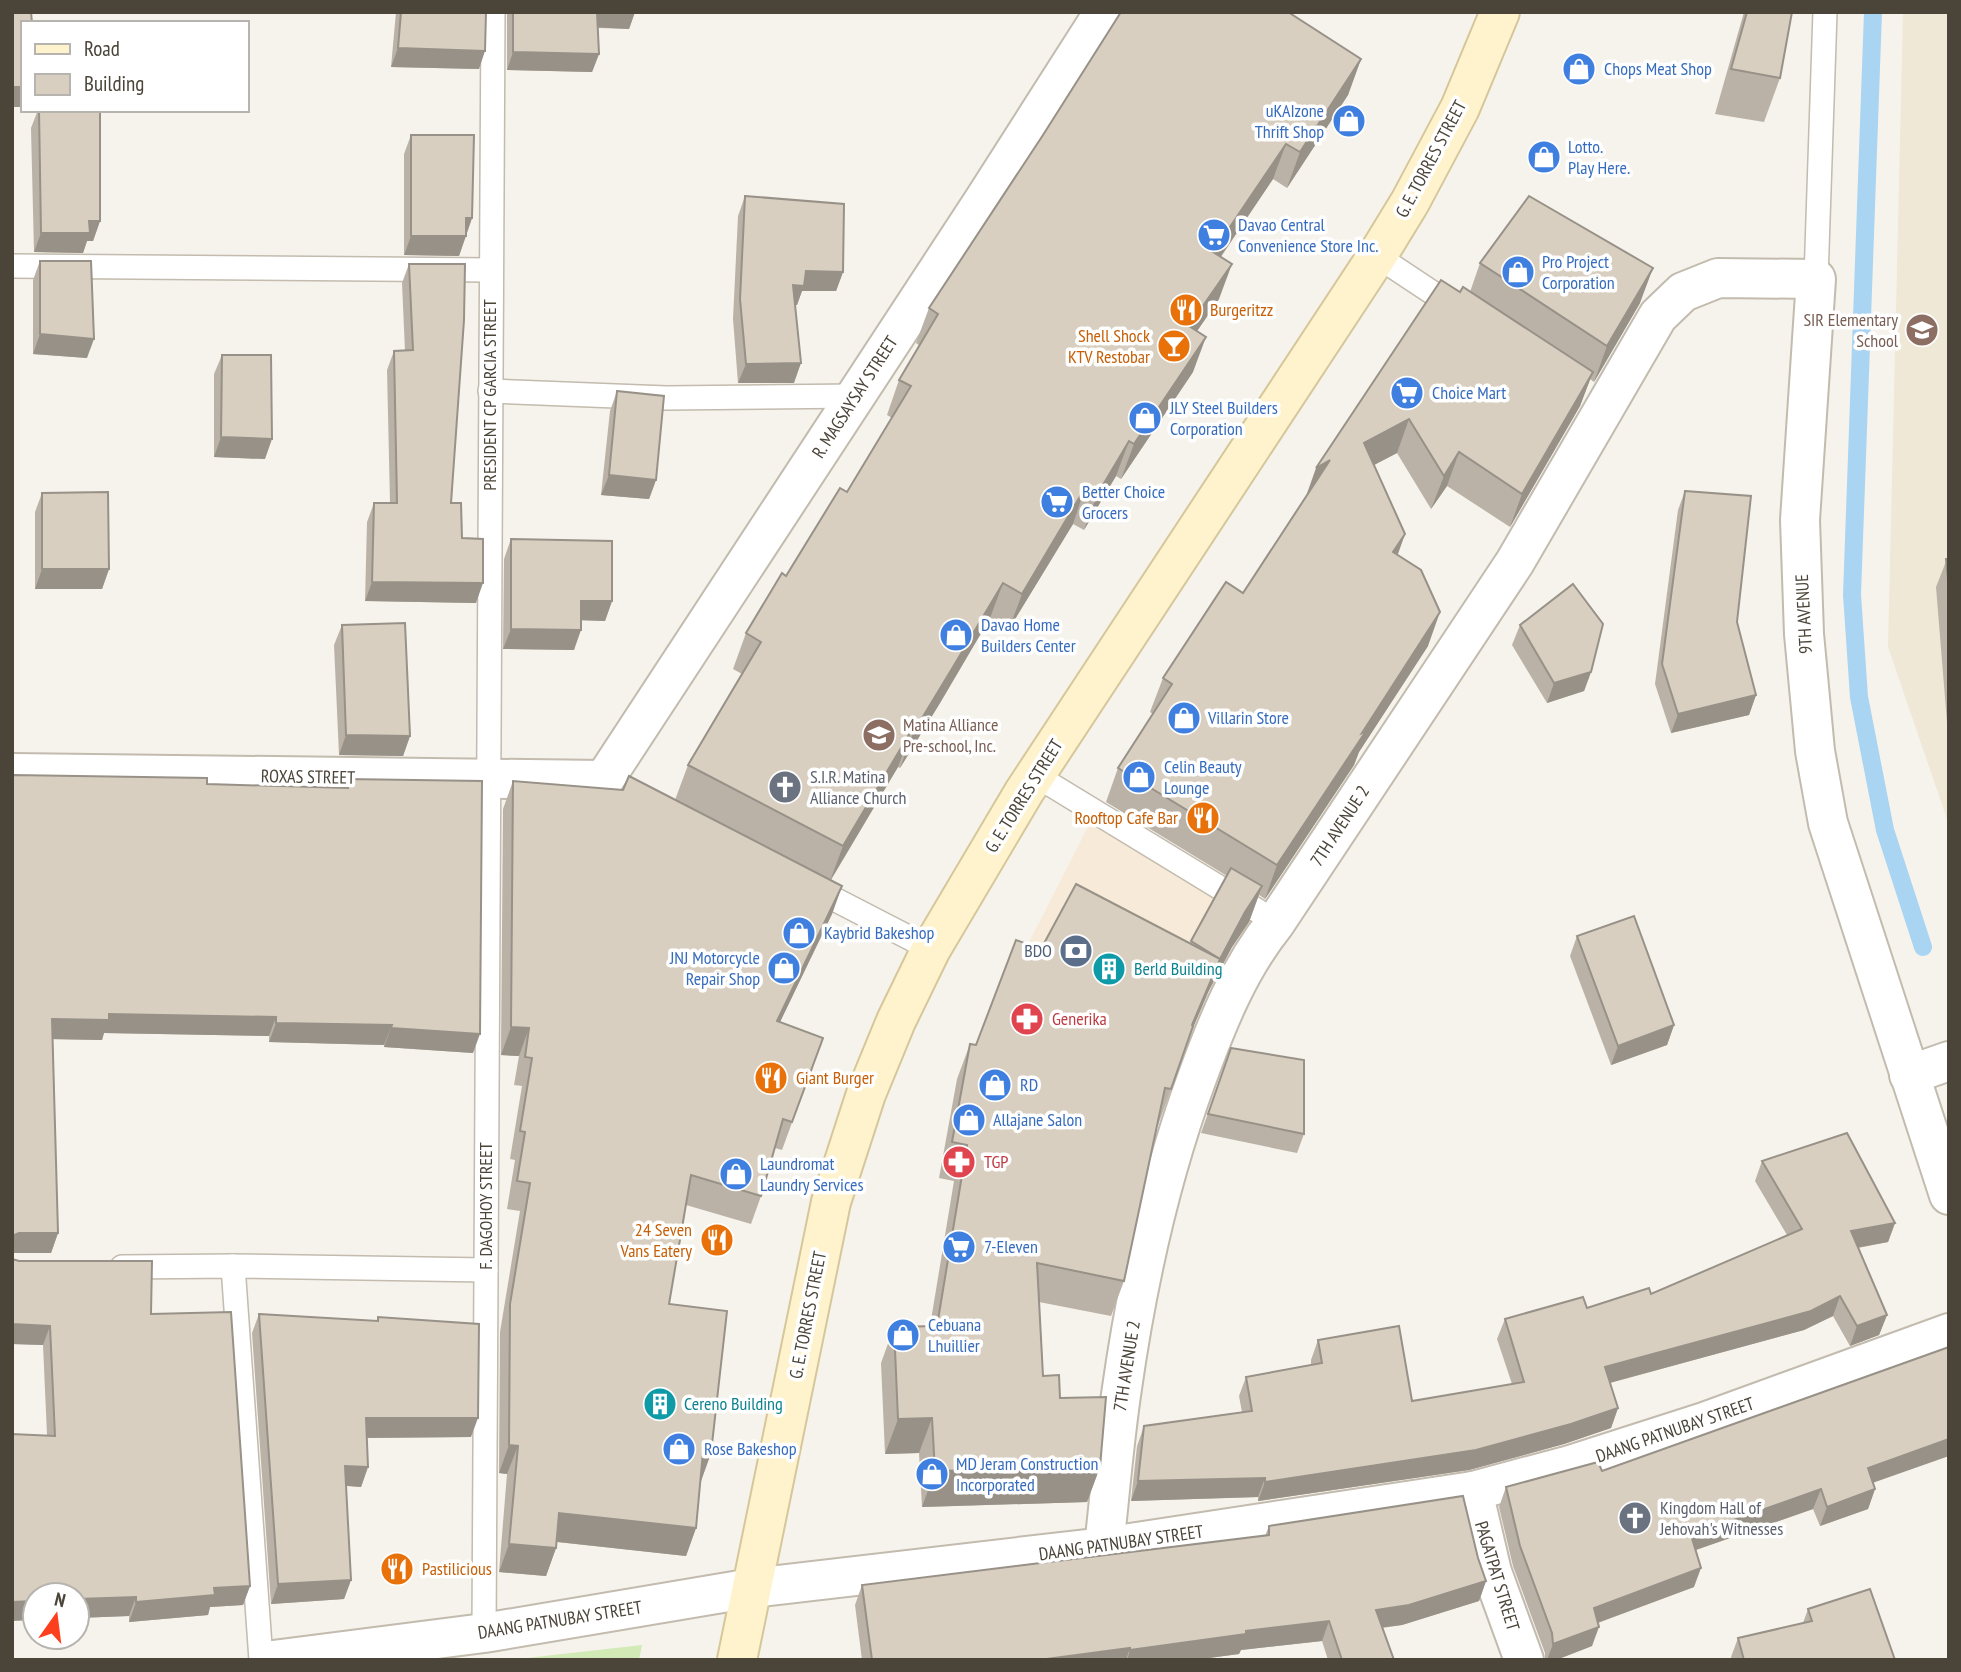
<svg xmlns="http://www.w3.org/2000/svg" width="1961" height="1672" viewBox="0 0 1961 1672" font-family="'PT Sans Narrow',sans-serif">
<rect width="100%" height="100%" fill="#f6f3ec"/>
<polygon fill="#f7ead8" points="1090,823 1258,921 1193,1045 1020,960"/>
<polygon fill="#efe8d6" points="1903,12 1949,12 1949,825 1888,647"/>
<polygon fill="#d2eab5" points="642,1645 639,1660 509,1660"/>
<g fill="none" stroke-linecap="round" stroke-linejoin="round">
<polyline stroke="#a9d4f2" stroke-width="18" points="1873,12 1852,595 1859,697 1885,830 1923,947"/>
<defs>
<g id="service">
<polyline points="1377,256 1457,309"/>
<polyline points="12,266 491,270"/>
<polyline points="1816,279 1825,12"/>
<polyline points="490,391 666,398 856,396"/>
<polyline points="1035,775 1276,922"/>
<polyline points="809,886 931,949"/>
<polyline points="233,1266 261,1660"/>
<polyline points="122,1267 233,1266 486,1270"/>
<polyline points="484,1633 493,12"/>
</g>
<g id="minor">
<polyline points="12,773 604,780 984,200 1104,12"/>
<polyline points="1909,1075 1949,1061"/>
<polyline points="1473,1491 1492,1572 1524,1660"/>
<path d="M1104 1547C1110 1494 1114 1441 1122 1388 1137 1283 1160 1178 1197 1078 1217 1023 1239 968 1276 922L1515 562 1658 316 1683 292 1718 278 1816 279 1800 520 1804 634 1815 751 1828 823 1949 1195"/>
<polyline points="273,1660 484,1633 752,1588 1104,1547 1473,1491 1570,1465 1704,1422 1949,1333"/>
</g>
<polyline id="secondary" points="737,1660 831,1202 866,1094 896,1021 931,949 1024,792 1377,256 1410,202 1460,108 1500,12"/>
</defs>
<use href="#service" stroke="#c2bbae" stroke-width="26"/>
<use href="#minor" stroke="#c2bbae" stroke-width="42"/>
<use href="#secondary" stroke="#d6c79b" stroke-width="42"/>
<use href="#service" stroke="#fff" stroke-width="23"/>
<use href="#minor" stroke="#fff" stroke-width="38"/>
<use href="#secondary" stroke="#fff3cd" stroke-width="38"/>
</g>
<g fill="#bab2a6">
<polygon points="396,12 486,12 479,69 391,67"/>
<polygon points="507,12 635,12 629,29 598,28 599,54 592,72 507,70"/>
<polygon points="1744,12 1792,12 1780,78 1764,122 1715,114"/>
<polygon points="1361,59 1348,95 1287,188 1273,179 1221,257 1219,299 1197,331 1193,372 1121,479 1116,476 1084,530 1073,524 1009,629 990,618 940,703 900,768 898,767 831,880 842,886 832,914 780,1022 823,1038 782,1150 775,1148 761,1196 751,1224 686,1205 669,1304 711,1453 701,1481 700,1481 696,1528 686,1556 557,1542 556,1548 546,1576 499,1572 507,1474 499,1473 500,1332 520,1211 507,1209 515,1160 510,1159 522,1086 514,1085 519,1056 501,1055 503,809 513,781 675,800 688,765 742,674 733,669 746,633 847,492 892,418 887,415 899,380 920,346 916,343 929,308"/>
<polygon points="38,110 100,110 100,221 93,241 87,241 83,253 34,252 31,128"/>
<polygon points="411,135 472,218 459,256 404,255 404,154"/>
<polygon points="745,196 843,272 836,291 802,291 797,305 795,305 794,383 738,383 733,319 738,216"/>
<polygon points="40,261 87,358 33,354 33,280"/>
<polygon points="1480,263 1640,303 1594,382 1590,379 1580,406 1510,527 1447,486 1431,509 1397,453 1374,465 1405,534 1397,555 1428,646 1359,752 1354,765 1265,899 1259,895 1249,922 1232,947 1207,994 1189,1035 1171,1089 1158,1125 1157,1124 1124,1281 1111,1316 1039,1302 1043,1376 1060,1398 1100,1467 1087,1502 922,1507 919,1453 885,1454 881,1363 894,1327 930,1326 954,1181 939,1178 957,1079 970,1044 976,1045 1041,949 1190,943 1227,876 1106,802 1118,768 1153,714 1150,712 1163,678 1243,593 1460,292 1470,292"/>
<polygon points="409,264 451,503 462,538 476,603 365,601 367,522 374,503 390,503 387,370 394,351 405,351 402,283"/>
<polygon points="222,355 265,459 214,457 214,374"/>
<polygon points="617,391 656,480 649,499 601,495 610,411"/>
<polygon points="1949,444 1949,747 1936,587 1947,559"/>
<polygon points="1685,491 1737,622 1756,695 1749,715 1671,733 1655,684 1678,510"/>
<polygon points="42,493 109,569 102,589 35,589 35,512"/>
<polygon points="511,539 612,601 605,621 581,620 574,650 503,649 504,559"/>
<polygon points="342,625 410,736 403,756 339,755 334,645"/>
<polygon points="1520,625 1591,672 1584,691 1547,703 1512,645"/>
<polygon points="12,775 207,784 344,788 347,779 473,1053 384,1047 384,1045 269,1042 269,1036 104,1033 102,1040 53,1039 58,1233 51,1253 12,1253"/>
<polygon points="1577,936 1674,1025 1667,1045 1611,1065 1570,956"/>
<polygon points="1231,1048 1304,1134 1297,1153 1201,1133"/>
<polygon points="1762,1161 1895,1223 1888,1242 1858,1248 1887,1315 1879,1335 1850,1346 1833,1316 1804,1330 1610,1383 1618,1408 1611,1428 1564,1444 1469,1470 1258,1501 1258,1497 1131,1501 1137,1446 1144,1426 1242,1412 1239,1396 1246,1377 1311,1365 1311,1360 1318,1340 1412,1401 1512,1384 1497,1339 1505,1319 1587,1308 1651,1294 1787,1235 1755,1181"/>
<polygon points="12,1259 151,1314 250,1586 243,1605 210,1607 208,1615 129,1622 129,1616 77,1618 77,1595 47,1435 43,1345 12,1344"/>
<polygon points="259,1314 377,1321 378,1317 471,1437 367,1438 368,1467 361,1487 346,1486 351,1580 344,1599 271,1604 252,1333"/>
<polygon points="1602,1471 1873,1483 1875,1489 1868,1509 1820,1526 1813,1509 1696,1550 1694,1587 1598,1623 1592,1646 1556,1660 1545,1660 1545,1653 1513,1566 1499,1507 1506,1487"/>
<polygon points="1269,1526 1478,1558 1486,1581 1479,1601 1402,1625 1382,1628 1394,1660 1328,1660 1322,1641 1241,1650 1239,1654 1194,1660 862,1660 855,1605 862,1585 1265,1536"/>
<polygon points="1808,1609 1895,1660 1732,1660 1731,1657 1738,1638 1803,1623"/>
</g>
<g fill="#979187">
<polygon points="596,12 635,12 629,29 591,27"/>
<polygon points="398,48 485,51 479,69 391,67"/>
<polygon points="513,52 599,54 592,72 507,70"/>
<polygon points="1361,59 1348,95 1287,188 1300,152"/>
<rect x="12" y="87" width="11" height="20"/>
<polygon points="1286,144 1273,179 1200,287 1213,252"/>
<polygon points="466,218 472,218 459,256 404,255 411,236"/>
<polygon points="89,221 100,221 93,241 87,241 83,253 34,252 41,233"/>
<polygon points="1232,264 1219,299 1176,362 1189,326"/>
<polygon points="1653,268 1640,303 1594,382 1607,346"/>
<polygon points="806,271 843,272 836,291 802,291 797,305 786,304 793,285"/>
<polygon points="40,334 94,339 87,358 33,354"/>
<polygon points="1206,337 1193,372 1121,479 1134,444"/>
<polygon points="801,363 794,383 738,383 746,364"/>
<polygon points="1593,372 1580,406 1510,527 1522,494"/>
<polygon points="1409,419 1397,453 1351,477 1364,443"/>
<polygon points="221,437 272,439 265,459 214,457"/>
<polygon points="1129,441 1116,476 1084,530 1097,495"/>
<polygon points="1459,452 1447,486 1431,509 1444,476"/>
<polygon points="1330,460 1304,502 1316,468"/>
<polygon points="609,475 656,480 649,499 601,495"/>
<polygon points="1085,488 1073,524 1009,629 1022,594"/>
<polygon points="1405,534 1393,568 1393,552"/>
<polygon points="42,569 109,569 102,589 35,589"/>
<polygon points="372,582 483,583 476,603 365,601"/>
<polygon points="1003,583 990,618 940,703 900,768 913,733"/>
<polygon points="581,601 612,601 605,621 574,620"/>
<polygon points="1440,612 1428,646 1359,752 1354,765 1265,899 1277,865 1362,733"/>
<polygon points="511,629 581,630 574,650 503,649"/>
<polygon points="1591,672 1584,691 1547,703 1554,683"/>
<polygon points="1756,695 1749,715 1671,733 1678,714"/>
<polygon points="911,731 898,767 830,881 843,846"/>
<polygon points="346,735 410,736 403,756 339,755"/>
<polygon points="842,886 832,914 767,1049 777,1021"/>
<polygon points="1262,886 1249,922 1232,947 1207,994 1220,959 1245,912"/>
<polygon points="1220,959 1207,995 1179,1061 1192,1025"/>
<polygon points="109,1014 276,1017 269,1036 104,1033 102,1040 45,1039 52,1019"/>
<polygon points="276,1023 392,1025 384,1045 269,1042"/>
<polygon points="1674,1025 1667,1045 1611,1065 1618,1046"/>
<polygon points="511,1027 529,1028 519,1056 501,1055"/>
<polygon points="391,1028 480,1034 473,1053 384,1047"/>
<polygon points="1895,1223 1888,1242 1844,1250 1851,1231"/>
<polygon points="19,1233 58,1233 51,1253 12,1253 12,1236"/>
<polygon points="1840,1296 1833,1316 1804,1330 1598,1386 1605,1367"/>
<polygon points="1887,1315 1879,1335 1850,1346 1857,1326"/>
<polygon points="12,1324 50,1326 43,1345 12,1344"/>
<polygon points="1618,1408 1611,1428 1564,1444 1469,1470 1258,1501 1265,1482"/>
<polygon points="366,1418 478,1418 471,1437 359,1438"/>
<polygon points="932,1418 919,1453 885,1454 898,1419"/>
<polygon points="1949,1439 1949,1456 1861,1487 1868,1468"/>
<polygon points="509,1445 518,1446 507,1474 499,1473"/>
<polygon points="703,1452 711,1453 701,1481 693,1480"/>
<polygon points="345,1466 368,1467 361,1487 338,1485"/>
<polygon points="1100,1467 1087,1502 922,1507 935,1471"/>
<polygon points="1265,1478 1258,1497 1131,1501 1138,1481"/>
<polygon points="1821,1489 1813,1509 1684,1554 1691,1535"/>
<polygon points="1875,1489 1868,1509 1820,1526 1827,1507"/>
<polygon points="559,1513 696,1528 686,1556 549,1541"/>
<polygon points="509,1544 556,1548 546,1576 499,1572"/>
<polygon points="1701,1568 1694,1587 1586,1627 1594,1608"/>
<polygon points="351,1580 344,1599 271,1604 278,1584"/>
<polygon points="1486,1581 1479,1601 1402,1625 1369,1629 1376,1610"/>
<polygon points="250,1586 243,1605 210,1607 208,1615 129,1622 136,1602 214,1588"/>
<polygon points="136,1597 129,1616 77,1618 77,1599"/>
<polygon points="35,1601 35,1620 12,1621 12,1602"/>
<polygon points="1329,1621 1322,1641 1241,1650 1239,1654 1194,1660 1127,1660 1130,1650 1246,1631"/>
<polygon points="1599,1627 1592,1646 1556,1660 1547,1660 1553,1644"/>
<polygon points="1130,1648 1126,1660 1039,1660"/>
</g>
<g fill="#d8cfc1" stroke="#979187" stroke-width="2">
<polygon points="12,12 31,12 32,23 23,23 23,87 12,87"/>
<polygon points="401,12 486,12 485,51 398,48"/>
<polygon points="513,12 597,12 599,54 513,52"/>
<polygon points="1121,12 1288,12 1361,59 1300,152 1286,144 1213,252 1232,264 1189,326 1206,337 1134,444 1129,441 1097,495 1085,488 1022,594 1003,583 953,667 913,733 911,731 843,846 688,765 761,642 746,633 782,573 786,576 840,488 847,492 911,386 899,380 938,314 929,308 1043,135"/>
<polygon points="1747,12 1792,12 1780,78 1731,69"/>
<polygon points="39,110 100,110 100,221 89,221 90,233 41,233"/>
<polygon points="411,135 474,135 472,218 466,218 466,236 411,236"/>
<polygon points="745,196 844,204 843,272 806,271 804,286 793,285 801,363 746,364 740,299"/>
<polygon points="1529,196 1653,268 1607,346 1480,263"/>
<polygon points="40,261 91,261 94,339 40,334"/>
<polygon points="409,264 465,264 464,320 451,503 461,503 462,538 483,539 483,583 372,582 374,503 397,503 394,351 413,350"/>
<polygon points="1441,280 1460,292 1463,287 1593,372 1522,494 1459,452 1444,476 1409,419 1364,443 1405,534 1393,552 1421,570 1440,612 1362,733 1366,731 1277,865 1118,768 1172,684 1163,678 1226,582 1243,593 1330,460 1316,468"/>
<polygon points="222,355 271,355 272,439 221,437"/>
<polygon points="617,391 664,396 656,480 609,475"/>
<polygon points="1685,491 1751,496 1737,622 1756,695 1678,714 1662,664"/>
<polygon points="108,492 109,569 42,569 42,493"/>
<polygon points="511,539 612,541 612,601 581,601 581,630 511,629"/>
<polygon points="1946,559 1949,559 1949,589"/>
<polygon points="1573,584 1603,624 1591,672 1554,683 1520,625"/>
<polygon points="405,623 410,736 346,735 342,625"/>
<polygon points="12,775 207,778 207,784 348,788 347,779 482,781 480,1034 391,1028 392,1025 276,1023 276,1017 109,1014 109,1020 52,1019 58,1233 19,1233 12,1236"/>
<polygon points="629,776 842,886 777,1021 823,1038 792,1122 783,1119 761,1196 691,1175 669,1304 727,1311 711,1453 703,1452 696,1528 559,1513 556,1548 509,1544 518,1446 509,1445 510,1304 530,1183 517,1181 525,1132 520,1131 532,1058 525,1057 529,1028 511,1027 513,781 623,790"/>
<polygon points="1231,868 1262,886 1245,912 1220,959 1191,941"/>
<polygon points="1076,884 1220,959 1192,1025 1193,1026 1171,1089 1165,1088 1124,1281 1037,1263 1043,1376 1059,1375 1060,1398 1106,1397 1100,1467 935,1471 932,1418 898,1419 894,1327 937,1326 967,1145 952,1142 970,1044 976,1045 1016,940 1041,949"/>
<polygon points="1634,916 1674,1025 1618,1046 1577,936"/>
<polygon points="1231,1048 1304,1060 1304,1134 1208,1114"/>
<polygon points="1847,1133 1895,1223 1851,1231 1887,1315 1857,1326 1840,1296 1811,1311 1605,1367 1618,1408 1571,1424 1476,1450 1265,1482 1265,1478 1138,1481 1144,1426 1252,1411 1246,1377 1322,1363 1318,1340 1399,1326 1412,1401 1524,1382 1505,1319 1583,1297 1587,1308 1649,1288 1651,1294 1802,1229 1762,1161"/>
<polygon points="12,1259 19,1261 152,1261 151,1314 231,1312 250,1586 214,1588 215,1595 136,1602 136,1597 77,1599 77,1595 35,1595 35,1601 12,1602 12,1434 55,1436 50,1326 12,1324"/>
<polygon points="259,1314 378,1321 378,1317 479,1324 478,1418 366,1418 368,1467 345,1466 351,1580 278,1584"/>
<polygon points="1949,1347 1949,1439 1868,1468 1875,1489 1827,1507 1821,1489 1691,1535 1701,1568 1594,1608 1599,1627 1553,1644 1552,1633 1520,1546 1506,1487 1598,1462 1602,1471"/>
<polygon points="1463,1496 1478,1558 1486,1581 1409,1605 1376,1610 1394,1660 1342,1660 1329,1621 1246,1631 1246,1634 1130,1650 1130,1648 1039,1660 872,1660 862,1585 1269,1535 1269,1526"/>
<polygon points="1870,1589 1895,1660 1744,1660 1738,1638 1812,1621 1808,1609"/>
</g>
<defs>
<symbol id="shop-disc" viewBox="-11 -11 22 22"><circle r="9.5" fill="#3f7fe0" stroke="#fff"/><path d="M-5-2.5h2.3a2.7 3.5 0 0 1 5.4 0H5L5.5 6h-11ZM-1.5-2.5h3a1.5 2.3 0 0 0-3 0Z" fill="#fff"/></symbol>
<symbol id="supermarket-disc" viewBox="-11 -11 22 22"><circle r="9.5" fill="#3f7fe0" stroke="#fff"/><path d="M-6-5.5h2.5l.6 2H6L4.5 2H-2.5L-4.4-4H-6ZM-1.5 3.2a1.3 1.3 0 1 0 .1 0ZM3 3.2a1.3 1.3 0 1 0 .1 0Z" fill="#fff"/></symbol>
<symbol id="restaurant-disc" viewBox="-11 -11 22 22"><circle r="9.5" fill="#e8710a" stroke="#fff"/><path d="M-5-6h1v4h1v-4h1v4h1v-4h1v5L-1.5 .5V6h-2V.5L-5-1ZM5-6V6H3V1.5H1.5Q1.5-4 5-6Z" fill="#fff"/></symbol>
<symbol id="school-disc" viewBox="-11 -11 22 22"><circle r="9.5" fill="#8d6e63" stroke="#fff"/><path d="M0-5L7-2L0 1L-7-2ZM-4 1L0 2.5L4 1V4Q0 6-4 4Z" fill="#fff"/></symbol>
<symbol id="bar-disc" viewBox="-11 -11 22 22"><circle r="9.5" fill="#e8710a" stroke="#fff"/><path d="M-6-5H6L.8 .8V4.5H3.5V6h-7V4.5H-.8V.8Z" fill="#fff"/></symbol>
<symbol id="church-disc" viewBox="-11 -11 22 22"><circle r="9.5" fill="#6b7280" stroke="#fff"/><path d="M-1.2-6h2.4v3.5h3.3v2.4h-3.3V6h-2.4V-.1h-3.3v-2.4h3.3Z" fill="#fff"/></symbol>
<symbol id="bank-disc" viewBox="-11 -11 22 22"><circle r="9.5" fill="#5c6f8a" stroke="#fff"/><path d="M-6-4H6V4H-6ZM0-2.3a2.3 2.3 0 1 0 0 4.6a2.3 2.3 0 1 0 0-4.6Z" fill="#fff"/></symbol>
<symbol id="building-disc" viewBox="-11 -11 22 22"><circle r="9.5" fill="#0f9aa8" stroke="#fff"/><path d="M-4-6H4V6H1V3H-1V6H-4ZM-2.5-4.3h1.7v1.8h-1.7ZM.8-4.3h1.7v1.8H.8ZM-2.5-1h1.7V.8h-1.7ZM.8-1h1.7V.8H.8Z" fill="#fff"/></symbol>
<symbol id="pharmacy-disc" viewBox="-11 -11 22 22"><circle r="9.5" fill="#e0444e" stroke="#fff"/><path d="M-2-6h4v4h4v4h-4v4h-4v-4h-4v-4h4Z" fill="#fff"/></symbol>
</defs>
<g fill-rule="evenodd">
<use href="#shop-disc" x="1560" y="50" width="38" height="38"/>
<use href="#shop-disc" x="1330" y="102" width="38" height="38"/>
<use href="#shop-disc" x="1525" y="138" width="38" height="38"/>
<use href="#supermarket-disc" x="1195" y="216" width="38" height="38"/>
<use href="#shop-disc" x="1499" y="253" width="38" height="38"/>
<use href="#restaurant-disc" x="1167" y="291" width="38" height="38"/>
<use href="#school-disc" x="1903" y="311" width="38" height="38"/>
<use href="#bar-disc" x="1155" y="327" width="38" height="38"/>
<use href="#supermarket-disc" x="1388" y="374" width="38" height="38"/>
<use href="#shop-disc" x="1126" y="399" width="38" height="38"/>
<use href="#supermarket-disc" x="1038" y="483" width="38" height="38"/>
<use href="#shop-disc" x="937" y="616" width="38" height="38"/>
<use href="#shop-disc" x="1165" y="699" width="38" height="38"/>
<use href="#school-disc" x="860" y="716" width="38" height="38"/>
<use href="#shop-disc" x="1120" y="758" width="38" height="38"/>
<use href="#church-disc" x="766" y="768" width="38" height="38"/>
<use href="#restaurant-disc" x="1184" y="799" width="38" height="38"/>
<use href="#shop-disc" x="780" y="914" width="38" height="38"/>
<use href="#bank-disc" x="1057" y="932" width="38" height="38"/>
<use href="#shop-disc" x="765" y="949" width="38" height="38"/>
<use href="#building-disc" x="1090" y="950" width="38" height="38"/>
<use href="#pharmacy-disc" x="1008" y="1000" width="38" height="38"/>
<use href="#restaurant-disc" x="752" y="1059" width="38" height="38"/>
<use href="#shop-disc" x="976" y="1066" width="38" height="38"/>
<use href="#shop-disc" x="950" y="1101" width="38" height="38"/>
<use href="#pharmacy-disc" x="940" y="1143" width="38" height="38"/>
<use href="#shop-disc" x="717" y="1155" width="38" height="38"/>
<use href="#restaurant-disc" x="698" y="1221" width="38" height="38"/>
<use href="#supermarket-disc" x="940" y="1228" width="38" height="38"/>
<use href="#shop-disc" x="884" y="1316" width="38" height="38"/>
<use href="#building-disc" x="641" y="1385" width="38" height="38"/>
<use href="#shop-disc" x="660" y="1430" width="38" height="38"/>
<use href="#shop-disc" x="913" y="1455" width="38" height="38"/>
<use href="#church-disc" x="1616" y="1499" width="38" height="38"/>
<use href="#restaurant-disc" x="378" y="1550" width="38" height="38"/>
</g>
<g text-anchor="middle" stroke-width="7" stroke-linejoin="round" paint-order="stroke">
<g font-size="18" fill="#366cbe" stroke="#fff" text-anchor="start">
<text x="1604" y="75">Chops Meat Shop</text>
<text x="1324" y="117" text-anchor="end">uKAIzone<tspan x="1324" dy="21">Thrift Shop</tspan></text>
<text x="1568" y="153">Lotto.<tspan x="1568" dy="21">Play Here.</tspan></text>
<text x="1238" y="231">Davao Central<tspan x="1238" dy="21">Convenience Store Inc.</tspan></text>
<text x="1542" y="268">Pro Project<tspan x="1542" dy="21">Corporation</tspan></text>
<text x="1432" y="399">Choice Mart</text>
<text x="1170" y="414">JLY Steel Builders<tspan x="1170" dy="21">Corporation</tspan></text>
<text x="1082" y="498">Better Choice<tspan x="1082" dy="21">Grocers</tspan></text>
<text x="981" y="631">Davao Home<tspan x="981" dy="21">Builders Center</tspan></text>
<text x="1208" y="724">Villarin Store</text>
<text x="1164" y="773">Celin Beauty<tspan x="1164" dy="21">Lounge</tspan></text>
<text x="824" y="939">Kaybrid Bakeshop</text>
<text x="760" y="964" text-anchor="end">JNJ Motorcycle<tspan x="760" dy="21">Repair Shop</tspan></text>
<text x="1020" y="1091">RD</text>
<text x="993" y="1126">Allajane Salon</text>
<text x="760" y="1170">Laundromat<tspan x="760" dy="21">Laundry Services</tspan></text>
<text x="984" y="1253">7-Eleven</text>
<text x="928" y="1331">Cebuana<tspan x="928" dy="21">Lhuillier</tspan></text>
<text x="704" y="1455">Rose Bakeshop</text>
<text x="956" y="1470">MD Jeram Construction<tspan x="956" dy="21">Incorporated</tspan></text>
</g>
<g font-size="18" fill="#4b4439" stroke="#fff">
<text transform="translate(1431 159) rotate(-62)" y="6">G. E. TORRES STREET</text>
<text transform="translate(490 395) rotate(-90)" y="6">PRESIDENT CP GARCIA STREET</text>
<text transform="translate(855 397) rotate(-57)" y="6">R. MAGSAYSAY STREET</text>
<text transform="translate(1804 614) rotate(-93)" y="6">9TH AVENUE</text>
<text transform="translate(308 777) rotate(1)" y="6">ROXAS STREET</text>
<text transform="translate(1024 796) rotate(-58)" y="6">G. E. TORRES STREET</text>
<text transform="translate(1340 826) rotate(-57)" y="6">7TH AVENUE 2</text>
<text transform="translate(486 1206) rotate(-90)" y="6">F. DAGOHOY STREET</text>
<text transform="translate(808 1315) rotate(-79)" y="6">G. E. TORRES STREET</text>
<text transform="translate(1127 1366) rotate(-81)" y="6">7TH AVENUE 2</text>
<text transform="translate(1675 1430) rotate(-19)" y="6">DAANG PATNUBAY STREET</text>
<text transform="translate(1121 1543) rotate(-8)" y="6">DAANG PATNUBAY STREET</text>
<text transform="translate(1497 1576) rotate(73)" y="6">PAGATPAT STREET</text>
<text transform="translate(560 1620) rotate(-9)" y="6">DAANG PATNUBAY STREET</text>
</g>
<g font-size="18" fill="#c56008" stroke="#fff" text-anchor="start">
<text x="1210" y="316">Burgeritzz</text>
<text x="1150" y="342" text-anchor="end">Shell Shock<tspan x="1150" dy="21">KTV Restobar</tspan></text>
<text x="1178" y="824" text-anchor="end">Rooftop Cafe Bar</text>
<text x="796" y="1084">Giant Burger</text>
<text x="692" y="1236" text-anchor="end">24 Seven<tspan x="692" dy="21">Vans Eatery</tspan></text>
<text x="422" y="1575">Pastilicious</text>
</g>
<g font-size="18" fill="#785e54" stroke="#fff" text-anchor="end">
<text x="1898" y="326">SIR Elementary<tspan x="1898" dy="21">School</tspan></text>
<text x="903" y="731" text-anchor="start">Matina Alliance<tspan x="903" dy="21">Pre-school, Inc.</tspan></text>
</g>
<g font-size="18" fill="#5b616d" stroke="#fff" text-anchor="start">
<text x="810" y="783">S.I.R. Matina<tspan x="810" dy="21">Alliance Church</tspan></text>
<text x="1660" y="1514">Kingdom Hall of<tspan x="1660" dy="21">Jehovah's Witnesses</tspan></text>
</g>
<g font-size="18" fill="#4e5e75" stroke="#fff" text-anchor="end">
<text x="1052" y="957">BDO</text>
</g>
<g font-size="18" fill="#0d838f" stroke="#fff" text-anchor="start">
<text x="1134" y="975">Berld Building</text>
<text x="684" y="1410">Cereno Building</text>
</g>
<g font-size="18" fill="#be3a42" stroke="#fff" text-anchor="start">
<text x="1052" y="1025">Generika</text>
<text x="984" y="1168">TGP</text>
</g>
</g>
<rect width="1961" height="1672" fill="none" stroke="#4b4439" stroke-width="28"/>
<rect x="21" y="21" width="228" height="91" fill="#ffffff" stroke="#b7b4b0" stroke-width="2"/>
<rect x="35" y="44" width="35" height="10" fill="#fff3cd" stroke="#b7b4b0" stroke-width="2"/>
<text x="84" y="56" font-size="21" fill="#4b4439">Road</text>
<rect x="35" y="74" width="35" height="21" fill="#d8cfc1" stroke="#b7b4b0" stroke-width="2"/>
<text x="84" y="91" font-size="21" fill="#4b4439">Building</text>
<g transform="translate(56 1616) rotate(14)"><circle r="33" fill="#ffffff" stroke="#b7b4b0" stroke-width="2"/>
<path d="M0-5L12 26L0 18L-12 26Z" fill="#fc3f1d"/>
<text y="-10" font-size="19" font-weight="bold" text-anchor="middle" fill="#4b4439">N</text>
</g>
</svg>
